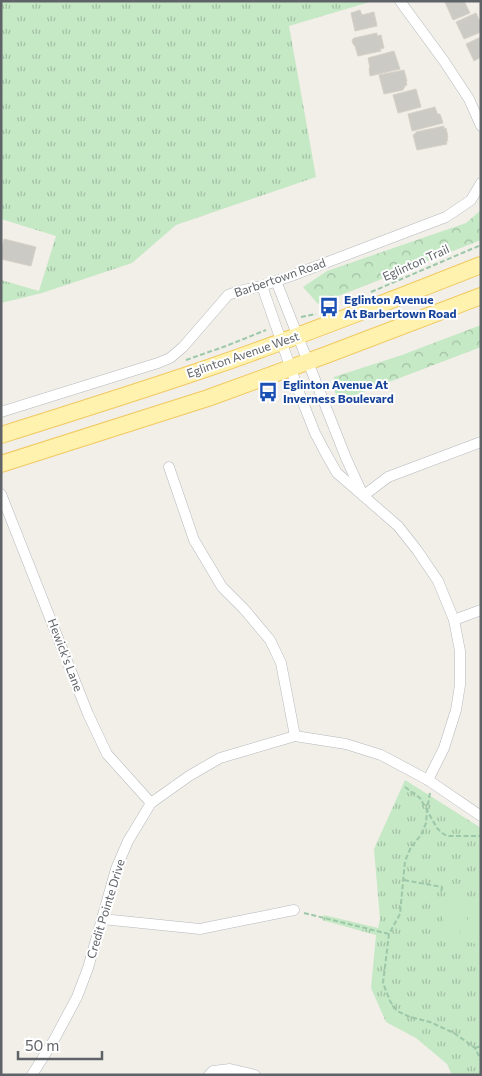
<svg xmlns="http://www.w3.org/2000/svg" width="482" height="1076" viewBox="0 0 482 1076" font-family="Commissioner,sans-serif">
<defs>
<pattern id="forest-crowns" width="20" height="18" patternUnits="userSpaceOnUse" patternTransform="scale(1.25)"><rect width="20" height="18" fill="#c5e8c5"/><path d="M2 6a3 3 0 1 1 6 0M12 15a3 3 0 1 1 6 0" fill="none" stroke="#a3c0a4"/></pattern>
<pattern id="park-tufts" width="24" height="20" patternUnits="userSpaceOnUse" patternTransform="scale(1.25)"><rect width="24" height="20" fill="#c5e8c5"/><path d="M3 7l-1-3M5 7V3M7 7l1-3M15 17l-1-3M17 17v-4M19 17l1-3" fill="none" stroke="#a3c0a4"/></pattern>
</defs>
<rect width="100%" height="100%" fill="#f1efe8"/>
<g fill="url(#forest-crowns)">
<polygon points="481,210 481,240 318,304 303,287 327,271 466,223"/>
<polygon points="481,325 481,347 339,401 332,385 334,377 402,355"/>
</g>
<g fill="url(#park-tufts)">
<polygon points="1,1 373,1 289,26 316,177 176,225 132,263 42,293 1,303 1,280 39,291 56,236 1,219"/>
<polygon points="405,780 481,828 481,1075 452,1075 447,1064 416,1038 386,1022 371,988 376,935 322,920 324,915 378,928 380,919 374,849"/>
</g>
<g fill="#c5e8c5">
<polygon points="449,897 467,901 458,940 440,936"/>
<polygon points="472,902 481,904 481,945 463,941"/>
</g>
<g fill="#cccac5" stroke="#d6d1c6">
<polygon points="447,1 464,1 470,13 453,20 445,2"/>
<polygon points="360,10 362,15 374,12 377,26 355,31 351,13"/>
<polygon points="476,13 481,24 481,32 464,39 456,22"/>
<polygon points="377,33 377,36 381,35 384,48 380,49 381,51 358,56 355,46 353,44 352,40 354,38"/>
<polygon points="481,37 481,57 474,61 466,44"/>
<polygon points="394,51 400,69 370,76 369,68 370,68 368,58"/>
<polygon points="404,70 407,81 406,82 407,85 405,86 403,90 384,94 379,75"/>
<polygon points="416,89 421,107 398,113 393,95"/>
<polygon points="435,107 437,113 438,114 440,114 443,123 412,131 408,114"/>
<polygon points="444,126 444,129 446,128 448,137 447,138 448,141 446,141 447,144 417,150 413,135 416,133 416,132"/>
<polygon points="4,239 36,247 31,266 1,259 1,252"/>
</g>
<g fill="none" stroke-linecap="round" stroke-linejoin="round">
<defs>
<g id="street">
<polyline points="400,1 444,61 469,99 481,126"/>
<polyline points="276,281 346,458 362,493"/>
<polyline points="262,286 300,395 315,433 325,452 337,473 398,526 417,550 438,581 454,620 460,651 460,685 456,710 444,748 428,780"/>
<polyline points="1,412 158,363 170,358 183,347 228,295 239,291 262,286 291,276 446,217 471,200 481,183"/>
<polyline points="169,467 194,540 222,587 244,609 270,640 281,663 295,736"/>
<polyline points="1,494 88,714 107,754 151,803"/>
<polyline points="363,496 388,477 481,442"/>
<polyline points="454,620 481,610"/>
<polyline points="102,919 200,929 294,910"/>
<polyline points="32,1075 54,1040 77,997 88,968 116,869 128,841 151,803 189,776 220,758 295,736 346,744 381,755 428,780 481,816"/>
<polyline points="209,1075 213,1071 230,1069 255,1075"/>
</g>
<g id="primary">
<path d="M1 435C71 413 141 391 211 367 302 336 391 300 481 265"/>
<polyline points="1,464 208,398 326,355 481,296"/>
</g>
</defs>
<use href="#street" stroke="#b5b8bc" stroke-width="11"/>
<use href="#primary" stroke="#f2c960" stroke-width="18"/>
<g stroke="#9cc7a9" stroke-width="2" stroke-dasharray="5 2.5" stroke-linecap="butt">
<polyline points="371,292 481,245"/>
<polyline points="301,317 316,314"/>
<polyline points="186,360 226,346 266,330"/>
<polyline points="405,787 420,798 437,828 442,833 447,836 481,836"/>
<polyline points="430,793 427,810 426,823 421,835 411,847 405,861 400,914 389,934 383,983 390,1001 397,1011 410,1017 430,1022 454,1033 475,1048 481,1060"/>
<polyline points="404,880 442,887 441,893"/>
<polyline points="304,913 389,934"/>
<polyline points="475,1048 481,1046"/>
</g>
<use href="#street" stroke="#fff" stroke-width="10"/>
<use href="#primary" stroke="#fff2af" stroke-width="16"/>
</g>
<defs>
<symbol id="bus-bare" viewBox="-9 -9 18 18"><path d="M-5-6H5V4H4V6H2V4H-2V6H-4V4H-5ZM-3.5-4V0h7V-4ZM-3.5 1.2v1.5H-2V1.2ZM2 1.2v1.5H3.5V1.2Z" fill="#1a4fb4" stroke="#fff" stroke-width="2.5" paint-order="stroke"/></symbol>
</defs>
<g fill-rule="evenodd">
<use href="#bus-bare" x="315" y="293" width="28" height="28"/>
<use href="#bus-bare" x="254" y="378" width="28" height="28"/>
</g>
<g text-anchor="middle" stroke-width="4" stroke-linejoin="round" paint-order="stroke">
<g font-size="12" fill="#5f6368" stroke="#fff">
<text transform="translate(416 263) rotate(-24)" y="4">Eglinton Trail</text>
<text transform="translate(280 278) rotate(-19)" y="4">Barbertown Road</text>
<text transform="translate(243 355) rotate(-19)" y="4">Eglinton Avenue West</text>
<text transform="translate(65 655) rotate(69)" y="4">Hewick's Lane</text>
<text transform="translate(106 909) rotate(-73)" y="4">Credit Pointe Drive</text>
</g>
<g font-size="12" font-weight="bold" fill="#164399" stroke="#fff" text-anchor="start">
<text x="344" y="304">Eglinton Avenue<tspan x="344" dy="14">At Barbertown Road</tspan></text>
<text x="283" y="389">Eglinton Avenue At<tspan x="283" dy="14">Inverness Boulevard</tspan></text>
</g>
</g>
<rect width="482" height="1076" fill="none" stroke="#5f6368" stroke-width="5"/>
<path d="M18 1051v8h84v-8" fill="none" stroke="#5f6368" stroke-width="2.5"/>
<text x="25" y="1051" font-size="15" fill="#5f6368" stroke="#ffffff" stroke-width="4" paint-order="stroke">50 m</text>
</svg>
